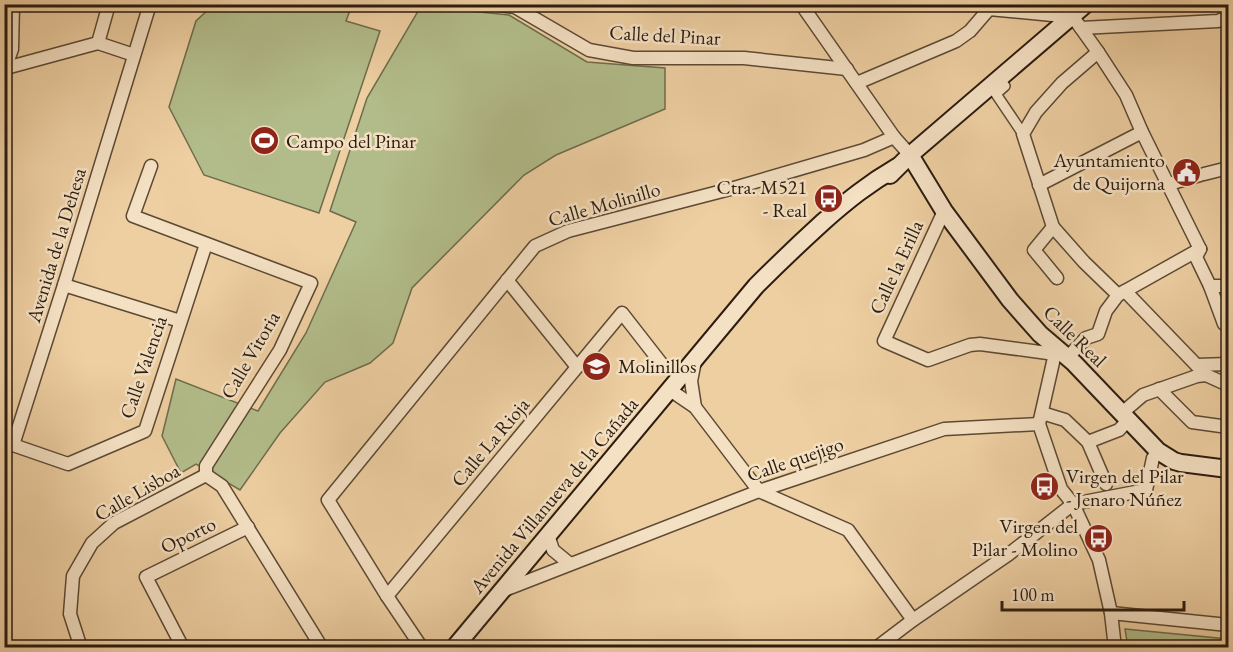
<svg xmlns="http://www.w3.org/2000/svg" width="1233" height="652" viewBox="0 0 1233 652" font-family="'EB Garamond',serif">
<rect width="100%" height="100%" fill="#eecfa2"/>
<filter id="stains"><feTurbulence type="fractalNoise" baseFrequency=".00333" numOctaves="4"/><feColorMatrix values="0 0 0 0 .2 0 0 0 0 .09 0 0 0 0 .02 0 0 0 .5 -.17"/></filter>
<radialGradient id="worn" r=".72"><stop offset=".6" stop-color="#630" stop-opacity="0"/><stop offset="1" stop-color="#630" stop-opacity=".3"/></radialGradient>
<g fill="#b2bc8a" stroke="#6e6c4c" stroke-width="1.5">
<polygon points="213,5 352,5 346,21 380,31 319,213 204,175 169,107 196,21"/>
<polygon points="421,6 509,15 587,62 665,68 665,109 556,155 524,175 412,288 393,343 370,363 325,382 280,433 240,490 196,464 181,473 162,436 176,379 258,411 306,333 356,222 330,211 367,98"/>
<polygon points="1125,629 1228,639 1228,647 1128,647"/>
</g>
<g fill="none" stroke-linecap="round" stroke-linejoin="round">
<defs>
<polyline id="pedestrian" points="998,79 1005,86 996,94 1023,134"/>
<g id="minor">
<polyline points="492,4 515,7 589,50 633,58 744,58 847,69"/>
<polyline points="801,4 894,137 910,155"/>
<polyline points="986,4 989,9 1073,17 1098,52 1126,95 1142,132 1200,249"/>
<polyline points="1081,28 1218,21 1228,17"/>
<polyline points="98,43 109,4"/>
<polyline points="98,43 134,55"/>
<polyline points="1098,52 1062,83 1036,112 1023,134 1053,227 1084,262 1118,295"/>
<polyline points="6,68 98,43"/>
<polyline points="4,72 12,49 13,4"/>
<polyline points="857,83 956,41 970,31 989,9"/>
<polyline points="1228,88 1228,109"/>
<polyline points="151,166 133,216 311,283 280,350 206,466 206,475 222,486 322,648"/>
<polyline points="1204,174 1228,168"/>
<polyline points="1169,184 1200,175"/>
<polyline points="1039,185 1142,132"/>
<polyline points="944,211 884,341 928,360 970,345 980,344 1055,354"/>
<polyline points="1053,227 1034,250 1057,278"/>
<polyline points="1200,249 1196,257 1210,286 1224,324"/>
<polyline points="507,280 577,367"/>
<polyline points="64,285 180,321"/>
<polyline points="1210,286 1228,286"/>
<polyline points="1125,291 1206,375 1228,385"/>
<polyline points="1056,349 1039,424 1061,489 1073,504 1099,560 1111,613 1115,648"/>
<polyline points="1068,357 1086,338 1098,334 1106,311 1118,295 1200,249"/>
<polyline points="695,361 691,381 695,407"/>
<polyline points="1197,365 1228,364"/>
<polyline points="1159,389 1192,422 1228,427"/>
<polyline points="670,390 695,407 759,491 848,530 913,620"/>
<polyline points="1042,413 1065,420 1088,442 1106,484"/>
<polyline points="1122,413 1143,395 1197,376 1206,375"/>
<polyline points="1088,442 1119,430 1129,419"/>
<polyline points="4,445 13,445 68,464 145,431 206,244"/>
<polyline points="13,445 64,285 150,4"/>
<polyline points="548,535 553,550 570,564"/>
<polyline points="502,591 759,491 944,429 1039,424"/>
<polyline points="387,596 622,313 661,363"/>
<polyline points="1111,613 1228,625"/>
<polyline points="81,648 70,614 73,576 92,543 114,523 206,475"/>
<polyline points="183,648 146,577 248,527"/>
<polyline points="422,648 387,596 328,500 535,246 568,231 734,188 864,150 894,137"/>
<polyline points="876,648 913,620 1009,554 1073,504 1146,490 1153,458 1158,451"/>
</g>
<g id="secondary">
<polyline points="910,155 944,211 1010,300 1040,334 1074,363 1158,451 1174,461 1181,463 1228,469"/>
<polyline points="890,175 910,155 1086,4"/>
<path d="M454 648 756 286C778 264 800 243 823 222 848 200 868 184 897 167"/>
</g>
</defs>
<use href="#pedestrian" stroke="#5c4934" stroke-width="12"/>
<use href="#minor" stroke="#5c4934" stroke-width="15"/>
<use href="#secondary" stroke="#2b1c0f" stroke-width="20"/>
<use href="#pedestrian" stroke="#f4e0c3" stroke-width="9"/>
<use href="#minor" stroke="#f4e0c3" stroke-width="12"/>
<use href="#secondary" stroke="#f4e0c3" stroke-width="16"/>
</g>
<defs>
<symbol id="stadium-disc" viewBox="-11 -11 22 22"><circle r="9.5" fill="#8f2418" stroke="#f4e0c3"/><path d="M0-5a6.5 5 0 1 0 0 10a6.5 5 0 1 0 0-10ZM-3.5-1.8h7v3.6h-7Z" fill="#fff"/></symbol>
<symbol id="civic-disc" viewBox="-11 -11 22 22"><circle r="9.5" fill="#8f2418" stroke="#f4e0c3"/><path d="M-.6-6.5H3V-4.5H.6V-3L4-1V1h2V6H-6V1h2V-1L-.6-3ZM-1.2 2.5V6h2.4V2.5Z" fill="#fff"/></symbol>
<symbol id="bus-disc" viewBox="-11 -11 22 22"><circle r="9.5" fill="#8f2418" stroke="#f4e0c3"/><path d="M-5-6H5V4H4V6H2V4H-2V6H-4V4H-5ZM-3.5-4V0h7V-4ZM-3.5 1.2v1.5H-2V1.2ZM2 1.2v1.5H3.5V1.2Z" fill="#fff"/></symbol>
<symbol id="school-disc" viewBox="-11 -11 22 22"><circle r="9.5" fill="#8f2418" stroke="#f4e0c3"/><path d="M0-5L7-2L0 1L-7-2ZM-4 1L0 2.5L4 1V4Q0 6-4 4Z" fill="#fff"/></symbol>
</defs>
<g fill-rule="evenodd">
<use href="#stadium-disc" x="248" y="124" width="33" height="33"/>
<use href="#civic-disc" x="1170" y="156" width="33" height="33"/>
<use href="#bus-disc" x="812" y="182" width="33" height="33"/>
<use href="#school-disc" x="580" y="350" width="33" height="33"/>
<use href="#bus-disc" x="1028" y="470" width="33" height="33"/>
<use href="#bus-disc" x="1082" y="522" width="33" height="33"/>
</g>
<g text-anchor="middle" stroke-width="5" stroke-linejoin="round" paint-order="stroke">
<g font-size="20" fill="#2b1c0f" stroke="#f4e0c3">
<text transform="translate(665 35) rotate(3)" y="7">Calle del Pinar</text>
<text transform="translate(604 204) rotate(-16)" y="7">Calle Molinillo</text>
<text transform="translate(56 245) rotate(-73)" y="7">Avenida de la Dehesa</text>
<text transform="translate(896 267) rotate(-65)" y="7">Calle la Erilla</text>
<text transform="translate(1075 336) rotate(44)" y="7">Calle Real</text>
<text transform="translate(250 355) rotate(-60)" y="7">Calle Vitoria</text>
<text transform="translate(143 367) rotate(-71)" y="7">Calle Valencia</text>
<text transform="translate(490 442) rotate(-50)" y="7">Calle La Rioja</text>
<text transform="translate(795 459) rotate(-19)" y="7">Calle quejigo</text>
<text transform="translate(137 492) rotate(-30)" y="7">Calle Lisboa</text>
<text transform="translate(554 495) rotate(-50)" y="7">Avenida Villanueva de la Cañada</text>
<text transform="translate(188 535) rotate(-26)" y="7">Oporto</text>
</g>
<g font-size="20" fill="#2b1c0f" stroke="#f4e0c3" text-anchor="start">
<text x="286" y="148">Campo del Pinar</text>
<text x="1165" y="167" text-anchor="end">Ayuntamiento<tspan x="1165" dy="23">de Quijorna</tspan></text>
<text x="807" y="194" text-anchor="end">Ctra. M521<tspan x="807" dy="23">- Real</tspan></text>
<text x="618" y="373">Molinillos</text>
<text x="1066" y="483">Virgen del Pilar<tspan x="1066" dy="23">- Jenaro Núñez</tspan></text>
<text x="1078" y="533" text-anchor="end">Virgen del<tspan x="1078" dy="23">Pilar - Molino</tspan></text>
</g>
</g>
<rect width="1233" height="652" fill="none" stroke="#eecfa2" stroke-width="24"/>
<rect x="6" y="6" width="1221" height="640" fill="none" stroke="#2b1c0f" stroke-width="3"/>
<rect x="12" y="12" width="1209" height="628" fill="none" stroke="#2b1c0f" stroke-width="1.5"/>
<path d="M1002 601v9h182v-9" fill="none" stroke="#2b1c0f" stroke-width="3"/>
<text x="1011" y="601" font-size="18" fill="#2b1c0f" stroke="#f4e0c3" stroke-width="4.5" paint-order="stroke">100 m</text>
<rect width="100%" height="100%" filter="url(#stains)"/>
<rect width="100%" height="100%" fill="url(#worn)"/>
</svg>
